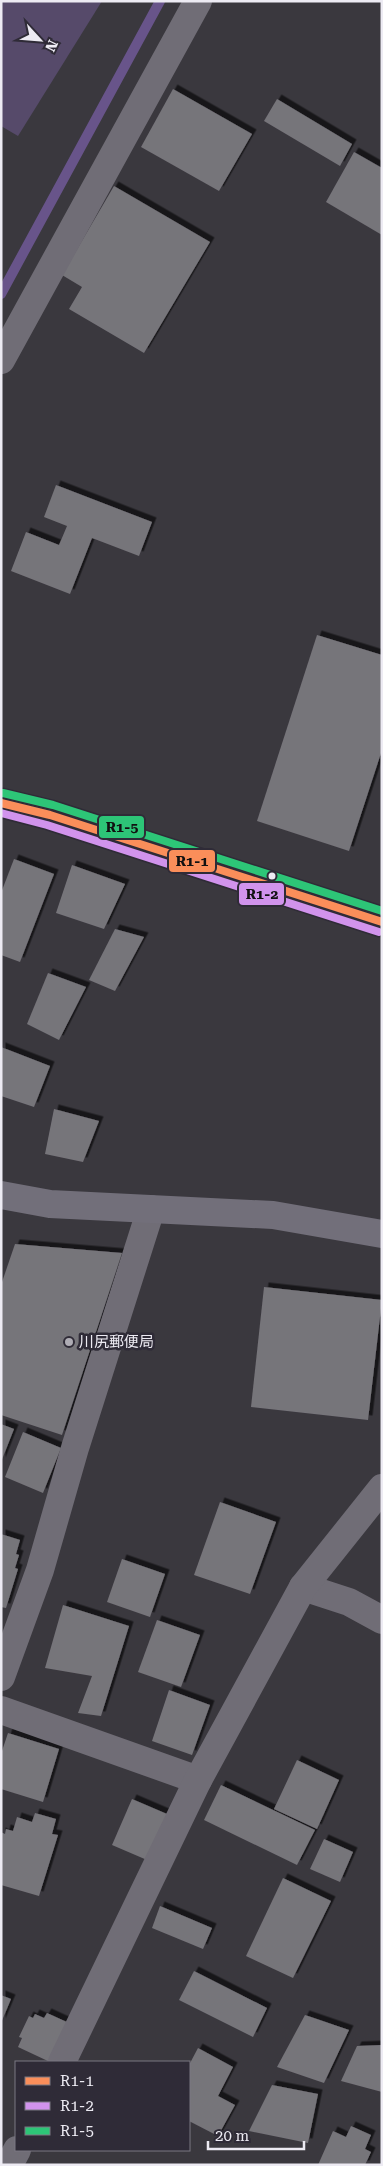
<svg xmlns="http://www.w3.org/2000/svg" width="383" height="2166" viewBox="0 0 383 2166" font-family="'Roboto Serif','Noto Sans JP',serif">
<defs>
<filter id="shadow"><feDropShadow dx="4.5" dy="-4.5" stdDeviation="0" flood-color="#0009"/></filter>
</defs>
<rect width="100%" height="100%" fill="#3a383e"/>
<polygon fill="#564a6a" points="1,1 102,1 18,136 1,126"/>
<g fill="none" stroke-linecap="round" stroke-linejoin="round">
<polyline stroke="#68548a" stroke-width="10" points="1,294 160,1"/>
</g>
<g fill="#76747a" filter="url(#shadow)">
<polygon points="173,89 252,134 219,191 141,147"/>
<polygon points="277,99 352,144 340,166 264,121"/>
<polygon points="354,152 382,168 382,235 326,202"/>
<polygon points="114,186 210,242 144,353 69,309 82,287 62,275"/>
<polygon points="56,485 152,522 139,556 92,538 70,594 11,571 26,532 59,545 67,526 44,517"/>
<polygon points="317,635 382,655 382,750 349,851 257,821"/>
<polygon points="14,859 54,874 20,962 1,955 1,893"/>
<polygon points="72,865 125,884 104,929 56,913"/>
<polygon points="115,929 144,937 115,991 89,980"/>
<polygon points="48,973 86,987 59,1040 27,1024"/>
<polygon points="1,1047 50,1066 34,1107 1,1096"/>
<polygon points="54,1109 99,1121 83,1162 45,1154"/>
<polygon points="15,1244 122,1253 62,1435 1,1415 1,1285"/>
<polygon points="264,1287 382,1300 368,1420 251,1407"/>
<polygon points="1,1424 14,1429 1,1462"/>
<polygon points="23,1432 61,1448 43,1493 5,1477"/>
<polygon points="220,1502 276,1522 250,1594 194,1575"/>
<polygon points="1,1534 20,1540 16,1554 19,1555 15,1568 18,1569 6,1608 1,1607"/>
<polygon points="122,1559 165,1574 150,1617 107,1602"/>
<polygon points="63,1605 129,1626 101,1716 78,1713 92,1676 45,1668"/>
<polygon points="157,1620 200,1635 181,1687 138,1672"/>
<polygon points="169,1690 210,1705 192,1755 152,1741"/>
<polygon points="8,1733 59,1749 43,1802 1,1789 1,1754"/>
<polygon points="297,1760 339,1780 317,1829 274,1809"/>
<polygon points="221,1785 315,1830 297,1865 204,1820"/>
<polygon points="132,1799 167,1814 147,1860 112,1845"/>
<polygon points="35,1813 56,1819 52,1834 58,1835 39,1896 1,1885 1,1832 5,1834 6,1829 13,1831 17,1817 32,1822"/>
<polygon points="324,1839 353,1852 340,1882 310,1869"/>
<polygon points="283,1878 331,1901 293,1978 246,1956"/>
<polygon points="160,1906 212,1928 203,1949 152,1928"/>
<polygon points="194,1971 267,2008 253,2037 179,2000"/>
<polygon points="1,1995 11,1999 1,2023"/>
<polygon points="47,2013 69,2023 50,2062 18,2047 22,2038 19,2037 29,2016 33,2018 35,2014 44,2018"/>
<polygon points="305,2015 349,2030 324,2083 277,2067"/>
<polygon points="382,2045 382,2092 341,2081 357,2046"/>
<polygon points="198,2048 233,2067 218,2096 235,2105 218,2136 189,2121 189,2065"/>
<polygon points="272,2085 318,2094 308,2143 249,2131"/>
<polygon points="351,2126 371,2135 365,2149 371,2152 365,2165 318,2165 333,2131 346,2137"/>
</g>
<g fill="none" stroke-linecap="round" stroke-linejoin="round">
<g stroke="#706d76" stroke-width="28">
<polyline points="1,360 198,1"/>
<polyline points="303,1587 349,1602 382,1620"/>
<polyline points="1,1677 40,1570 75,1448 151,1209"/>
<polyline points="1,1710 198,1780"/>
<polyline points="62,2062 198,1780 303,1587 382,1488"/>
<polyline points="9,2165 17,2150"/>
</g>
<polyline stroke="#726f7a" stroke-width="28" points="1,1195 50,1204 273,1215 382,1234"/>
<polyline stroke="#716e78" stroke-width="28" points="1,803 50,815 382,922"/>
<defs>
<polyline id="bus-1" points="1,803 50,815 382,922"/>
<polyline id="bus-2" points="1,813 47,825 379,932"/>
<polyline id="bus-3" points="3,793 53,805 382,911"/>
</defs>
<use href="#bus-1" stroke="#2f2b37" stroke-width="11"/>
<use href="#bus-2" stroke="#2f2b37" stroke-width="11"/>
<use href="#bus-3" stroke="#2f2b37" stroke-width="11"/>
<use href="#bus-1" stroke="#fa8e5a" stroke-width="8"/>
<use href="#bus-2" stroke="#d193ec" stroke-width="8"/>
<use href="#bus-3" stroke="#2dc577" stroke-width="8"/>
</g>
<circle fill="#edebf3" stroke="#2f2b37" stroke-width="2" cx="272" cy="876" r="4.5"/>
<circle fill="#aeacb4" stroke="#2f2b37" stroke-width="2" cx="69" cy="1342" r="5"/>
<g text-anchor="middle" stroke-width="5" stroke-linejoin="round" paint-order="stroke">
<g font-size="15" fill="#edebf3" stroke="#2f2b37" text-anchor="start">
<text x="79" y="1347">川尻郵便局</text>
</g>
</g>
<g stroke="#2f2b37" stroke-width="2">
<rect x="98" y="815" width="47" height="24" rx="5" fill="#2dc577"/>
<rect x="168" y="849" width="48" height="24" rx="5" fill="#fa8e5a"/>
<rect x="238" y="882" width="47" height="24" rx="5" fill="#d193ec"/>
</g>
<g font-size="14" text-anchor="middle" font-weight="bold" fill="#111">
<text x="122" y="832">R1-5</text>
<text x="192" y="866">R1-1</text>
<text x="262" y="899">R1-2</text>
</g>
<rect width="383" height="2166" fill="none" stroke="#edebf3" stroke-width="5"/>
<rect x="15" y="2061" width="175" height="90" fill="#2f2b37" stroke="#7b7882"/>
<rect x="25" y="2077" width="25" height="8" fill="#fa8e5a" stroke="#7b7882"/>
<text x="60" y="2086" font-size="15" fill="#edebf3">R1-1</text>
<rect x="25" y="2102" width="25" height="8" fill="#d193ec" stroke="#7b7882"/>
<text x="60" y="2111" font-size="15" fill="#edebf3">R1-2</text>
<rect x="25" y="2127" width="25" height="8" fill="#2dc577" stroke="#7b7882"/>
<text x="60" y="2136" font-size="15" fill="#edebf3">R1-5</text>
<g transform="translate(40 40) rotate(116)" stroke="#2f2b37" stroke-width="4" paint-order="stroke">
<path d="M0-4L9 19L0 12L-9 19Z" fill="#edebf3"/>
<text y="-8" font-size="14" font-weight="bold" text-anchor="middle" fill="#edebf3">N</text>
</g>
<path d="M208 2141v8h96v-8" fill="none" stroke="#edebf3" stroke-width="2.5"/>
<text x="215" y="2141" font-size="15" fill="#edebf3" stroke="#2f2b37" stroke-width="4" paint-order="stroke">20 m</text>
</svg>
